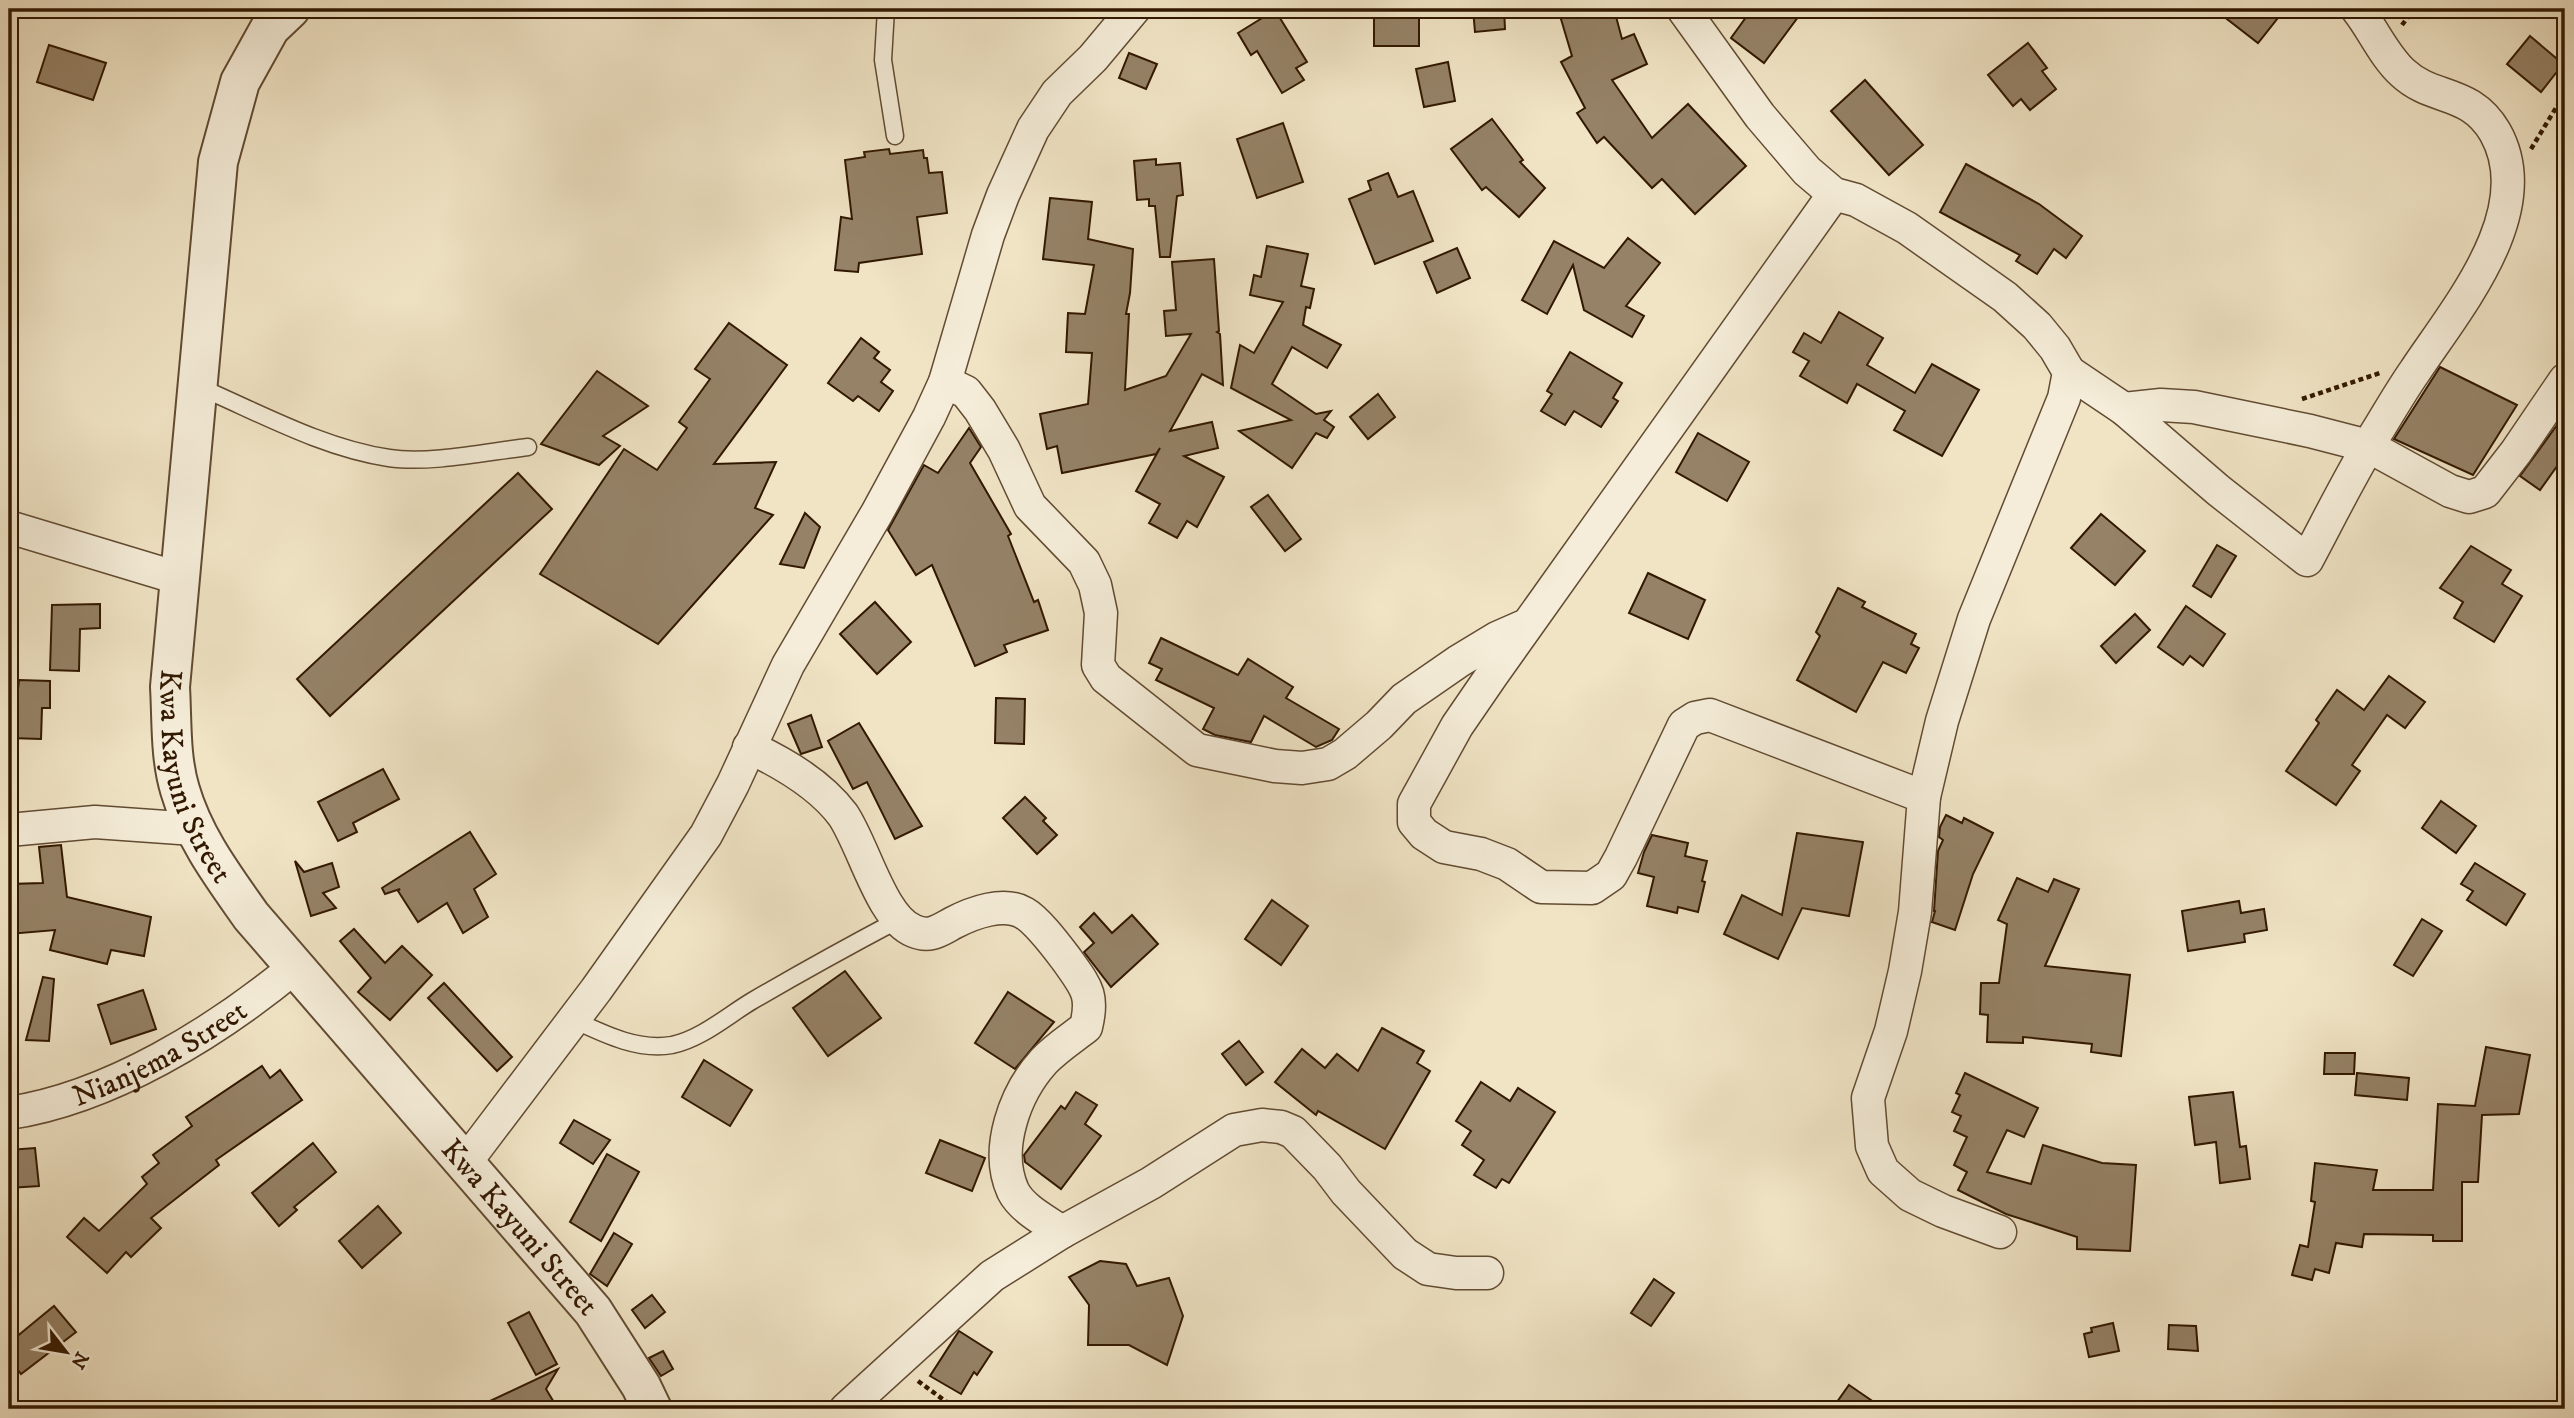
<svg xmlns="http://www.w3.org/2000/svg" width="2574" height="1418" viewBox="0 0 2574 1418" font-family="'IM FELL DW Pica',serif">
<rect width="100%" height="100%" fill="#f0e4c5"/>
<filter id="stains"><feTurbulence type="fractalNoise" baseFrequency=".00286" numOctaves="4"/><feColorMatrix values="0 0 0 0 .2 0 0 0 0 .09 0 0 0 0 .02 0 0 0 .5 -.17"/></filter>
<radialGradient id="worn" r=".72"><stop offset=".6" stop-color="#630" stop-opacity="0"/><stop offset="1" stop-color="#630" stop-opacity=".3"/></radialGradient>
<g fill="#958267" stroke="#321801" stroke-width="2">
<rect x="1374" y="9" width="45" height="37"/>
<polygon points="1473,9 1504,9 1505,29 1475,32"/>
<polygon points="1558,9 1614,9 1622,39 1634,34 1647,64 1612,80 1652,138 1688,104 1746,166 1695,214 1662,179 1652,188 1604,137 1597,143 1577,113 1585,108 1561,62 1572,56"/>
<polygon points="1752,9 1804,9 1764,63 1731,38"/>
<polygon points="2214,9 2285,9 2258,43"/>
<polygon points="1275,10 1307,62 1296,68 1304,80 1282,93 1257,51 1251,55 1238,33"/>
<polygon points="2530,36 2563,64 2541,92 2507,64"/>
<polygon points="2028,43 2047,68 2042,71 2056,89 2030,110 2021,99 2013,106 1988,75"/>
<polygon points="49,45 106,63 93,100 37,82"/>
<polygon points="1129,53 1157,64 1146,89 1119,78"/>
<polygon points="1448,62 1455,101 1424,107 1416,69"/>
<polygon points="1865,80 1923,145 1889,175 1831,111"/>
<polygon points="1492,119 1523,160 1520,162 1545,188 1519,217 1486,187 1482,190 1451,149"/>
<polygon points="1283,123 1303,182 1257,198 1237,139"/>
<polygon points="889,149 890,154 923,150 924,158 927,158 929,173 942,172 947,213 917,217 922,254 859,263 858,272 835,270 841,217 852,219 845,160 865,157 864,152"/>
<polygon points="1156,159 1156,165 1180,163 1183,195 1177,196 1170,257 1160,257 1155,206 1149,206 1149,199 1137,200 1134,161"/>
<polygon points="1966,164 2039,204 2082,236 2066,258 2054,249 2037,274 2016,261 2020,255 1940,212"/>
<polygon points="1388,173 1398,197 1413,191 1433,241 1375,264 1349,199 1371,190 1368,181"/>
<polygon points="1050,198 1092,202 1088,239 1133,249 1130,293 1126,314 1129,314 1125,390 1166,376 1191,334 1166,336 1164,311 1176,310 1172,262 1214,259 1219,331 1217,332 1220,334 1223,385 1202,374 1170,431 1212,422 1218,448 1184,456 1224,477 1197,527 1187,521 1177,538 1149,523 1160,504 1136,491 1160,448 1156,454 1062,473 1057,446 1047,449 1040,414 1088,404 1092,353 1066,352 1068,313 1085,314 1094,265 1043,259"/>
<polygon points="1628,238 1660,263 1626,306 1644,316 1632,337 1584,310 1573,265 1547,314 1522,300 1554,241 1604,268"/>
<polygon points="1267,246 1308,254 1301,286 1314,289 1310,308 1306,307 1303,325 1341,345 1327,368 1292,347 1272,384 1316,414 1331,411 1324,420 1334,427 1327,438 1316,433 1292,468 1239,431 1291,420 1231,388 1240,345 1254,353 1283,302 1250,295 1254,275 1261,277"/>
<polygon points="1457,248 1470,278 1437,293 1424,262"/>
<polygon points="1839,312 1883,338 1867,365 1915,393 1932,364 1979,390 1942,456 1894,430 1905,411 1857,384 1847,403 1800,376 1809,361 1793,352 1804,333 1821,343"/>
<polygon points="729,323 787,365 714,464 776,462 755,508 773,515 658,644 540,574 624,449 657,470 687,428 679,422 710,379 695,369"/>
<polygon points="861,338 879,352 874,358 890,370 881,382 893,391 879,411 858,396 853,401 828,383"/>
<polygon points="1570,352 1622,383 1613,398 1618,401 1601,427 1574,411 1565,425 1541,411 1552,394 1547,391"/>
<polygon points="2440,367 2517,405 2473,475 2394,439"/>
<polygon points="597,371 648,406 603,436 620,446 599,465 541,444"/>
<polygon points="1378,394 1395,417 1368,439 1350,417"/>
<polygon points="2565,414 2565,455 2540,490 2520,476"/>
<polygon points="969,428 981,447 970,463 1011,534 1008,536 1034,602 1038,600 1048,630 1004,645 1007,652 975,666 932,565 916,575 888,530 924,465 938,473"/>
<polygon points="1698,433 1749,462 1727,501 1676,472"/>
<polygon points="518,473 552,509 330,716 297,679"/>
<polygon points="1268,495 1301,539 1285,551 1251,507"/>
<polygon points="805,513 820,527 804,568 780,564"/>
<polygon points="2101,514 2145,551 2115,585 2071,548"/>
<polygon points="2217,545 2236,556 2211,597 2193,586"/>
<polygon points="2471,546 2511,570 2502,584 2522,596 2494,642 2454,618 2463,602 2440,588"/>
<polygon points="1648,573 1705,600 1688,639 1629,613"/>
<polygon points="1838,588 1865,602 1862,607 1916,634 1911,644 1919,648 1906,673 1883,662 1856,712 1797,680 1820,636 1816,632"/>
<polygon points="875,602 911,642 877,674 840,634"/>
<polygon points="100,604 100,628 80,629 79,671 50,670 52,605"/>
<polygon points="2186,606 2225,634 2203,666 2190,656 2183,665 2158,647"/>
<polygon points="2135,614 2150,630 2116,663 2101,646"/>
<polygon points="1161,638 1238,675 1248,659 1293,687 1286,698 1339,729 1332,740 1316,747 1264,716 1251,742 1215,735 1203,729 1214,708 1156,680 1162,669 1149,663"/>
<polygon points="2389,676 2425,702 2405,728 2387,715 2352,765 2360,771 2336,805 2286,771 2319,723 2316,720 2337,690 2364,710"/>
<polygon points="19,680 50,681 50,708 42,708 41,739 9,738 9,688 18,689"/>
<polygon points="996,698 1025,699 1024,744 995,743"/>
<polygon points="811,715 822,747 801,754 788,724"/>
<polygon points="859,723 922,826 895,839 867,782 853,789 828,741"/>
<polygon points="383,769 399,799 353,823 357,832 338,841 318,802"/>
<polygon points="1025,797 1046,818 1043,821 1057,835 1037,854 1003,818"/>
<polygon points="2441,801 2476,826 2456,853 2422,828"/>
<polygon points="1946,815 1962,823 1964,818 1993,833 1973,874 1955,930 1932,922 1935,911 1934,911 1938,851 1943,840 1939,837 1940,827"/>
<polygon points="470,832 496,874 474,889 488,917 463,933 447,903 418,922 398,891 400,889 385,894 382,888"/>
<polygon points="1797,833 1863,842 1849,916 1802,908 1778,959 1724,934 1742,895 1782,915"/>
<polygon points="1652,835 1688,843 1685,856 1707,861 1702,881 1705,882 1698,912 1678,907 1677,913 1647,906 1654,877 1638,873 1644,852"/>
<polygon points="61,845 67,897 151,917 144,956 111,950 107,964 50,950 55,930 9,934 9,884 43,883 39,847"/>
<polygon points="295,861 304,872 332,863 339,887 323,893 336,908 311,916"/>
<polygon points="2475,863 2525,894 2506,925 2467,900 2473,891 2461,884"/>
<polygon points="2017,878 2048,892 2054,879 2079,889 2045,966 2130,975 2121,1056 2091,1052 2092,1044 2023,1037 2023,1043 1987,1042 1988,1015 1980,1014 1981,983 1999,983 2007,924 1998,920"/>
<polygon points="1272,900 1308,926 1281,965 1245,939"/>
<polygon points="2239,901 2241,913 2264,909 2267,930 2244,934 2245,942 2188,951 2182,911"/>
<polygon points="1094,913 1112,933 1132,915 1158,944 1111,987 1084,952 1094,943 1080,927"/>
<polygon points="2422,919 2442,931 2413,976 2394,965"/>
<polygon points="354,929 385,963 402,946 432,975 390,1020 358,992 371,978 340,941"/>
<polygon points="845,971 881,1018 828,1056 793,1008"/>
<polygon points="43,977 54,979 49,1041 26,1040"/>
<polygon points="444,983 512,1057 497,1071 428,998"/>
<polygon points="143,990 156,1029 111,1044 98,1005"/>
<polygon points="1008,992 1054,1022 1015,1069 975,1043"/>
<polygon points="1382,1028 1424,1051 1417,1063 1430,1071 1385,1149 1318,1111 1316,1115 1275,1082 1302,1049 1325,1068 1337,1054 1358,1071"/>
<polygon points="1239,1041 1263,1072 1246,1085 1222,1054"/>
<polygon points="2486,1047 2530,1055 2519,1114 2482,1115 2478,1182 2462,1182 2462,1241 2433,1241 2433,1235 2364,1234 2362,1247 2336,1243 2329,1273 2315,1269 2312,1280 2292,1275 2300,1245 2308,1247 2315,1202 2311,1201 2315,1163 2377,1170 2373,1190 2433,1190 2438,1104 2475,1106"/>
<polygon points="2325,1053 2355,1053 2354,1074 2324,1074"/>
<polygon points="704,1060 752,1090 730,1126 682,1097"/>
<polygon points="262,1066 270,1078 280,1070 302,1100 216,1160 219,1165 151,1218 161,1228 131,1257 126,1252 107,1273 67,1237 84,1218 99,1231 147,1184 142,1177 159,1163 153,1155 192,1126 186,1117"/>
<polygon points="1965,1073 2038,1108 2024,1137 2007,1130 1987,1172 2031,1184 2043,1145 2102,1163 2136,1165 2130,1251 2077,1249 2077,1237 2006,1214 1958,1190 1967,1172 1954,1165 1967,1137 1954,1131 1961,1116 1952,1112 1960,1095 1956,1093"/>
<polygon points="2357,1073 2409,1078 2407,1100 2355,1095"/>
<polygon points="1481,1082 1510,1101 1518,1088 1555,1112 1509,1183 1502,1179 1496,1188 1474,1175 1484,1160 1462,1145 1471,1131 1456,1121"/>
<polygon points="1076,1092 1097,1105 1085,1124 1101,1136 1061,1189 1025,1162 1024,1155 1061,1106 1065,1109"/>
<polygon points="2233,1092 2240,1147 2246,1146 2250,1179 2220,1183 2216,1142 2195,1145 2189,1097"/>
<polygon points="574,1120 610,1140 593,1164 560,1143"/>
<polygon points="940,1140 985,1158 972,1191 926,1173"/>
<polygon points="313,1143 336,1172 294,1207 297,1210 279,1226 252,1193"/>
<polygon points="35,1148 39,1186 9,1188 9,1150"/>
<polygon points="607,1154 639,1172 601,1241 570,1222"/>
<polygon points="378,1206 401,1233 362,1268 339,1241"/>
<polygon points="614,1233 632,1244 607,1286 590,1274"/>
<polygon points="1100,1261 1126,1264 1137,1286 1169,1278 1183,1316 1167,1365 1129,1345 1088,1345 1089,1305 1069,1277"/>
<polygon points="1654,1279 1674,1293 1651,1326 1631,1313"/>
<polygon points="652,1295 665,1312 645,1328 632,1310"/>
<polygon points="54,1306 76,1332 21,1374 9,1358 9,1343"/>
<polygon points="529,1312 557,1364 536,1375 508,1323"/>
<polygon points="2113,1323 2119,1351 2089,1357 2084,1334 2092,1332 2091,1328"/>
<polygon points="2169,1325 2196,1326 2198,1351 2168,1349"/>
<polygon points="959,1331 992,1352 977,1375 974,1372 961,1394 930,1376"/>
<polygon points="663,1351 673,1369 661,1376 649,1358"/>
<polygon points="558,1369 546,1389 558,1409 473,1409"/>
<polygon points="1849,1385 1884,1409 1832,1409"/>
</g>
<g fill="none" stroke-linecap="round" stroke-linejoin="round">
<defs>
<g id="service">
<polyline points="886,9 883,60 895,136"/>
<path d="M197 386C258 412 322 448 389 458 430 464 486 452 528 447"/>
<path d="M574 1020C604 1034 638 1051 672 1045 701 1039 727 1016 752 1001 800 973 849 946 898 920"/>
</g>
<g id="minor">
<polyline points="1683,9 1760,116 1807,171 1834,194 1856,200 1907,228 2005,297 2037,326 2055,348 2069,372 2064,398 1974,619 1942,721 1924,797 1915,912 1905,971 1891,1031 1868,1098 1872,1146 1883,1171 1910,1195 1943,1211 2000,1232"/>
<polyline points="1834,194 1492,675 1457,726 1414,804 1414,822 1424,834 1444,847 1481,854 1507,864 1541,887 1592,888 1611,875 1621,857 1684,725 1695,718 1710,715 1924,797"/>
<path d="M2069 372 2124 409 2218 490 2307 560C2331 515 2354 468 2381 425 2392 407 2403 388 2415 371 2456 309 2540 211 2495 132 2470 89 2433 101 2403 73 2384 56 2373 29 2357 9"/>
<polyline points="945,382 966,392 980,410 1004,450 1030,506 1084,562 1095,585 1101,613 1098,665 1106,678 1197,750 1275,766 1302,768 1328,764 1345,754 1379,725 1404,699 1459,661 1497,638 1522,627"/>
<polyline points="2124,409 2161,405 2194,407 2310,431 2368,446 2450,491 2469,497 2485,492 2516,452 2565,380"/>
<polyline points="9,527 178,578"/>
<path d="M749 747C783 763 820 784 843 815 864 846 881 918 914 931 930 938 940 930 953 923 972 913 1004 901 1024 913 1038 921 1057 947 1067 960 1086 987 1094 994 1086 1027 1072 1038 1056 1048 1044 1061 1015 1093 994 1149 1013 1191 1022 1209 1046 1221 1062 1232"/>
<polyline points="9,830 95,822 194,829"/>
<path id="s1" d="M9 1113C110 1098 216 1032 295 967"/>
<polyline points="465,1163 596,990 706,835 733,784 788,665 877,513 929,417 945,382 988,235 1003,195 1033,129 1057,93 1093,58 1134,9"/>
<polyline points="846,1409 992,1276 1062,1232 1151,1183 1234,1130 1262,1125 1281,1127 1293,1132 1327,1167 1346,1192 1405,1254 1428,1269 1456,1273 1487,1273"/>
</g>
<g id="tertiary">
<path id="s2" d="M290 9 270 28 240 82 218 162 170 687C172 721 170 757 180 790 194 838 223 876 251 916L593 1311 641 1386 652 1409"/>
</g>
</defs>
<use href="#service" stroke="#624b32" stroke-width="19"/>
<use href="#minor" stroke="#624b32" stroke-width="35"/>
<use href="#tertiary" stroke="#624b32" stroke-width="42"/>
<g stroke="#321801" stroke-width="4.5" stroke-dasharray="5 3.5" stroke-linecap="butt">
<polyline points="2402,25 2414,9"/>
<polyline points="2531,149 2565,93"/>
<polyline points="2302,399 2380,373"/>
<polyline points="918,1381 956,1409"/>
</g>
<use href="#service" stroke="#f5edd9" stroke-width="16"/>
<use href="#minor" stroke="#f5edd9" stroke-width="32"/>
<use href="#tertiary" stroke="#f5edd9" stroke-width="38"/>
</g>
<g text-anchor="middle" stroke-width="6" stroke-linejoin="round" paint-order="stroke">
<g font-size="30" fill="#321801" stroke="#f5edd9">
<text dy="10" stroke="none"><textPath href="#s2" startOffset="793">Kwa Kayuni Street</textPath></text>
<text dy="10" stroke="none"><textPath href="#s1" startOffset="163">Nianjema Street</textPath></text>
<text dy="10" stroke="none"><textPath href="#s2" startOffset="1360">Kwa Kayuni Street</textPath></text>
</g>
</g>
<rect width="2574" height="1418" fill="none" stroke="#f0e4c5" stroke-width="35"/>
<rect x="10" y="10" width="2553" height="1397" fill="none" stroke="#321801" stroke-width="3.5"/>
<rect x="18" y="18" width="2539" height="1383" fill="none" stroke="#321801" stroke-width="2"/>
<g transform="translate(66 1352) rotate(121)" stroke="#f5edd9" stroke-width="5" paint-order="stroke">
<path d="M0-5L12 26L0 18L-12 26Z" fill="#321801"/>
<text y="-10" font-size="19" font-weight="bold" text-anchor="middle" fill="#321801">N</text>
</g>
<rect width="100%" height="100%" filter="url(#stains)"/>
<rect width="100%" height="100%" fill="url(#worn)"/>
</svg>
